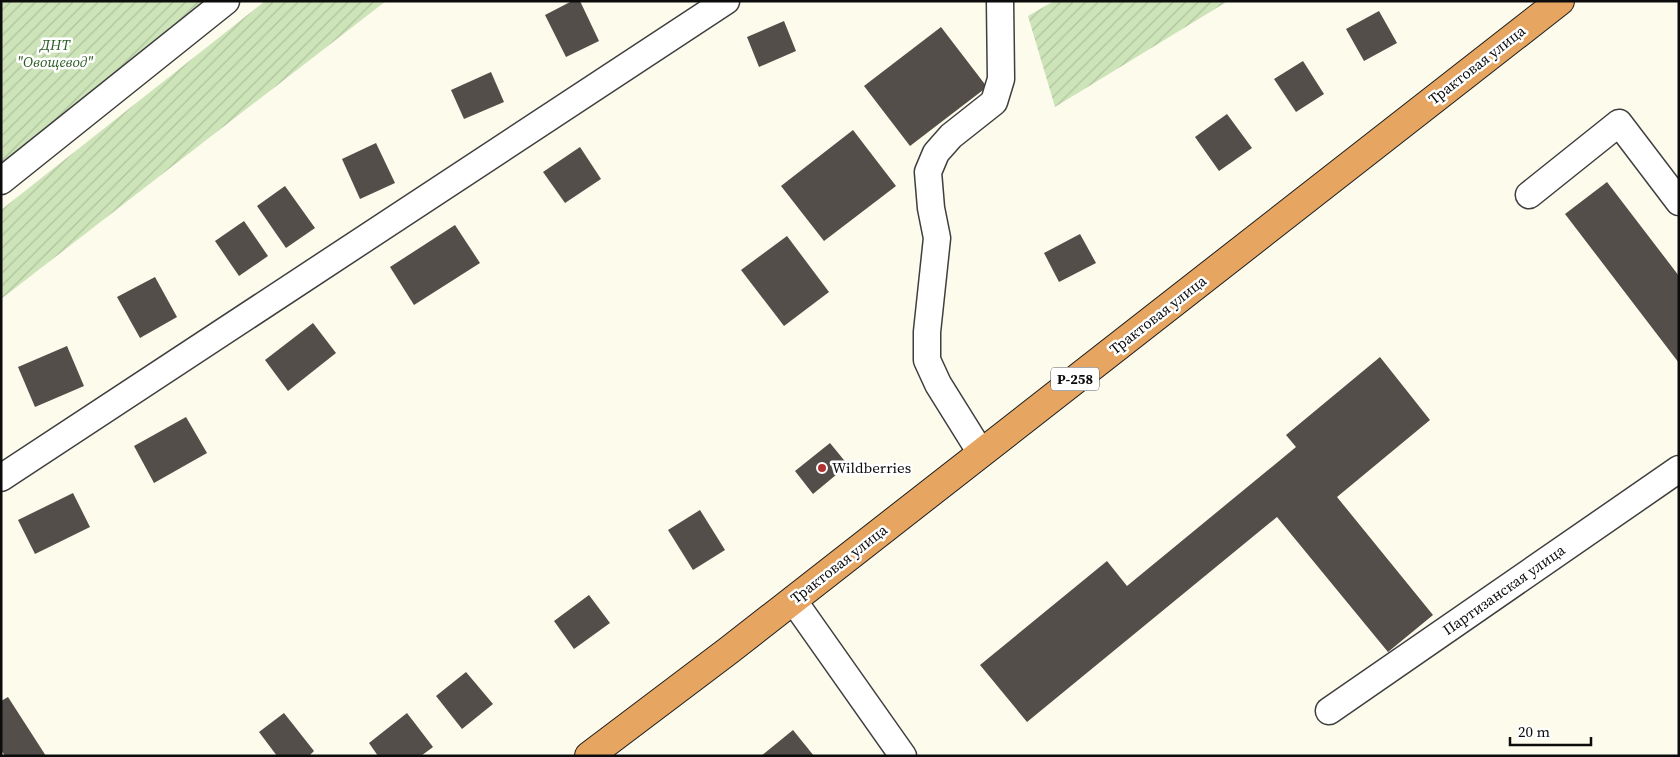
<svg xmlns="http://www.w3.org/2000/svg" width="1680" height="757" viewBox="0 0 1680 757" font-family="'Source Serif 4',serif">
<defs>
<pattern id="garden-furrows" width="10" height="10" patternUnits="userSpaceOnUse" patternTransform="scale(1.25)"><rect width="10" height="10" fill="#cde4b9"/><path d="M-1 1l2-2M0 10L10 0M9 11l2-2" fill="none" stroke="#afc29e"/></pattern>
</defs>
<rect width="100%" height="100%" fill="#fdfbec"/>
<g fill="url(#garden-furrows)">
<polygon points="1,1 205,1 1,165"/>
<polygon points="265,1 386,1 1,299 1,210"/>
<polygon points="1054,1 1228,1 1055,107 1028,16"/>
</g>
<g fill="#534e49">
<polygon points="572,1 580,1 599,41 566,57 545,15"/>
<polygon points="1379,11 1397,43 1364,61 1346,29"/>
<polygon points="784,21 796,51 759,67 747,37"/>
<polygon points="941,27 987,87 910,146 864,86"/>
<polygon points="1303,61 1324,94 1296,112 1274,79"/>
<polygon points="491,72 504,102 464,119 451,90"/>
<polygon points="1227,114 1252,148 1219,171 1195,137"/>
<polygon points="853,130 896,186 824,241 781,186"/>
<polygon points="376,143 395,183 360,199 342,159"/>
<polygon points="580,147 601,179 565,203 543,172"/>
<polygon points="1607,182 1679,276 1679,363 1565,214"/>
<polygon points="285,186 315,228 286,248 257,206"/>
<polygon points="244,221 268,256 239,276 215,241"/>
<polygon points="455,225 480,263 414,305 390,267"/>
<polygon points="1080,234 1096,263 1059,282 1044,253"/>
<polygon points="787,236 829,292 784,326 741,270"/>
<polygon points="155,277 177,317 140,338 117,297"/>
<polygon points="313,323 336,353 288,391 265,360"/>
<polygon points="67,346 84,386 35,407 18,367"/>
<polygon points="1380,357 1430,420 1337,497 1433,615 1388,652 1277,517 1027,722 980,665 1107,561 1127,586 1296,447 1286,435"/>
<polygon points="186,417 207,453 154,483 134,446"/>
<polygon points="830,443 848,465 813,494 795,471"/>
<polygon points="73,493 90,527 35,554 18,520"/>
<polygon points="700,510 725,550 693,570 668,530"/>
<polygon points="589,595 610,623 574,649 554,621"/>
<polygon points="466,672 493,704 462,729 436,696"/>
<polygon points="8,697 46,756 5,756 1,750 1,701"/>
<polygon points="284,713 314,751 309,756 277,756 259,732"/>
<polygon points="407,713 433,747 421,756 378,756 369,743"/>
<polygon points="793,730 814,756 761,756"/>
</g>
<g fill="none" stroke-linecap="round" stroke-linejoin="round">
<defs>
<g id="street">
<polyline points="1,181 226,1"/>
<polyline points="1529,195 1619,123 1679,202"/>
<polyline points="981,453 938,384 927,360 927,332 937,238 931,208 928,172 936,153 951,136 994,102 1001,79 1000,1"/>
<polyline points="1,478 726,1"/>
<polyline points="793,600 903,756"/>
<polyline points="1329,711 1679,469"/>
</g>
<polyline id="highway" points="589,756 728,651 1560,1"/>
</defs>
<use href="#street" stroke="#3f3f3f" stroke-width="29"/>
<use href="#highway" stroke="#1d1d1d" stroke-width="30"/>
<use href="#street" stroke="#fff" stroke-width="26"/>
<use href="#highway" stroke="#e6a661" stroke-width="28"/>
</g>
<circle fill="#ae3332" stroke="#fff" stroke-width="2" cx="822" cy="468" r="5"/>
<g text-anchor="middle" stroke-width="5" stroke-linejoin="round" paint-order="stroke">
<rect fill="#fff" stroke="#555" stroke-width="1" x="1051" y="367.5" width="48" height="23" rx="4"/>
<g font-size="14" font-weight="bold" fill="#0c0c0c">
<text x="1075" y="384">Р-258</text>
</g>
<g font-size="15" font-style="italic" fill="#2b5c23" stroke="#fff">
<text x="55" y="50">ДНТ<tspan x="55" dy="17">"Овощевод"</tspan></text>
</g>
<g font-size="15" fill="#0c0c0c" stroke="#fff">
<text transform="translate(1477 65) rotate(-38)" y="5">Трактовая улица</text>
<text transform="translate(1158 315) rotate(-38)" y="5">Трактовая улица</text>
<text transform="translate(839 564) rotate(-38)" y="5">Трактовая улица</text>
<text transform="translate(1504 590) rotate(-35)" y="5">Партизанская улица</text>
</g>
<g font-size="15" fill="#0c0c0c" stroke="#fff" text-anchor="start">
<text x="832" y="473">Wildberries</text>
</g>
</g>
<rect width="1680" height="757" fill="none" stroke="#0c0c0c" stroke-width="5"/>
<path d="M1510 737v8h81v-8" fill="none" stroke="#0c0c0c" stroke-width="2.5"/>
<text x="1518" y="737" font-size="15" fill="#0c0c0c" stroke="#ffffff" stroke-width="4" paint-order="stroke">20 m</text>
</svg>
